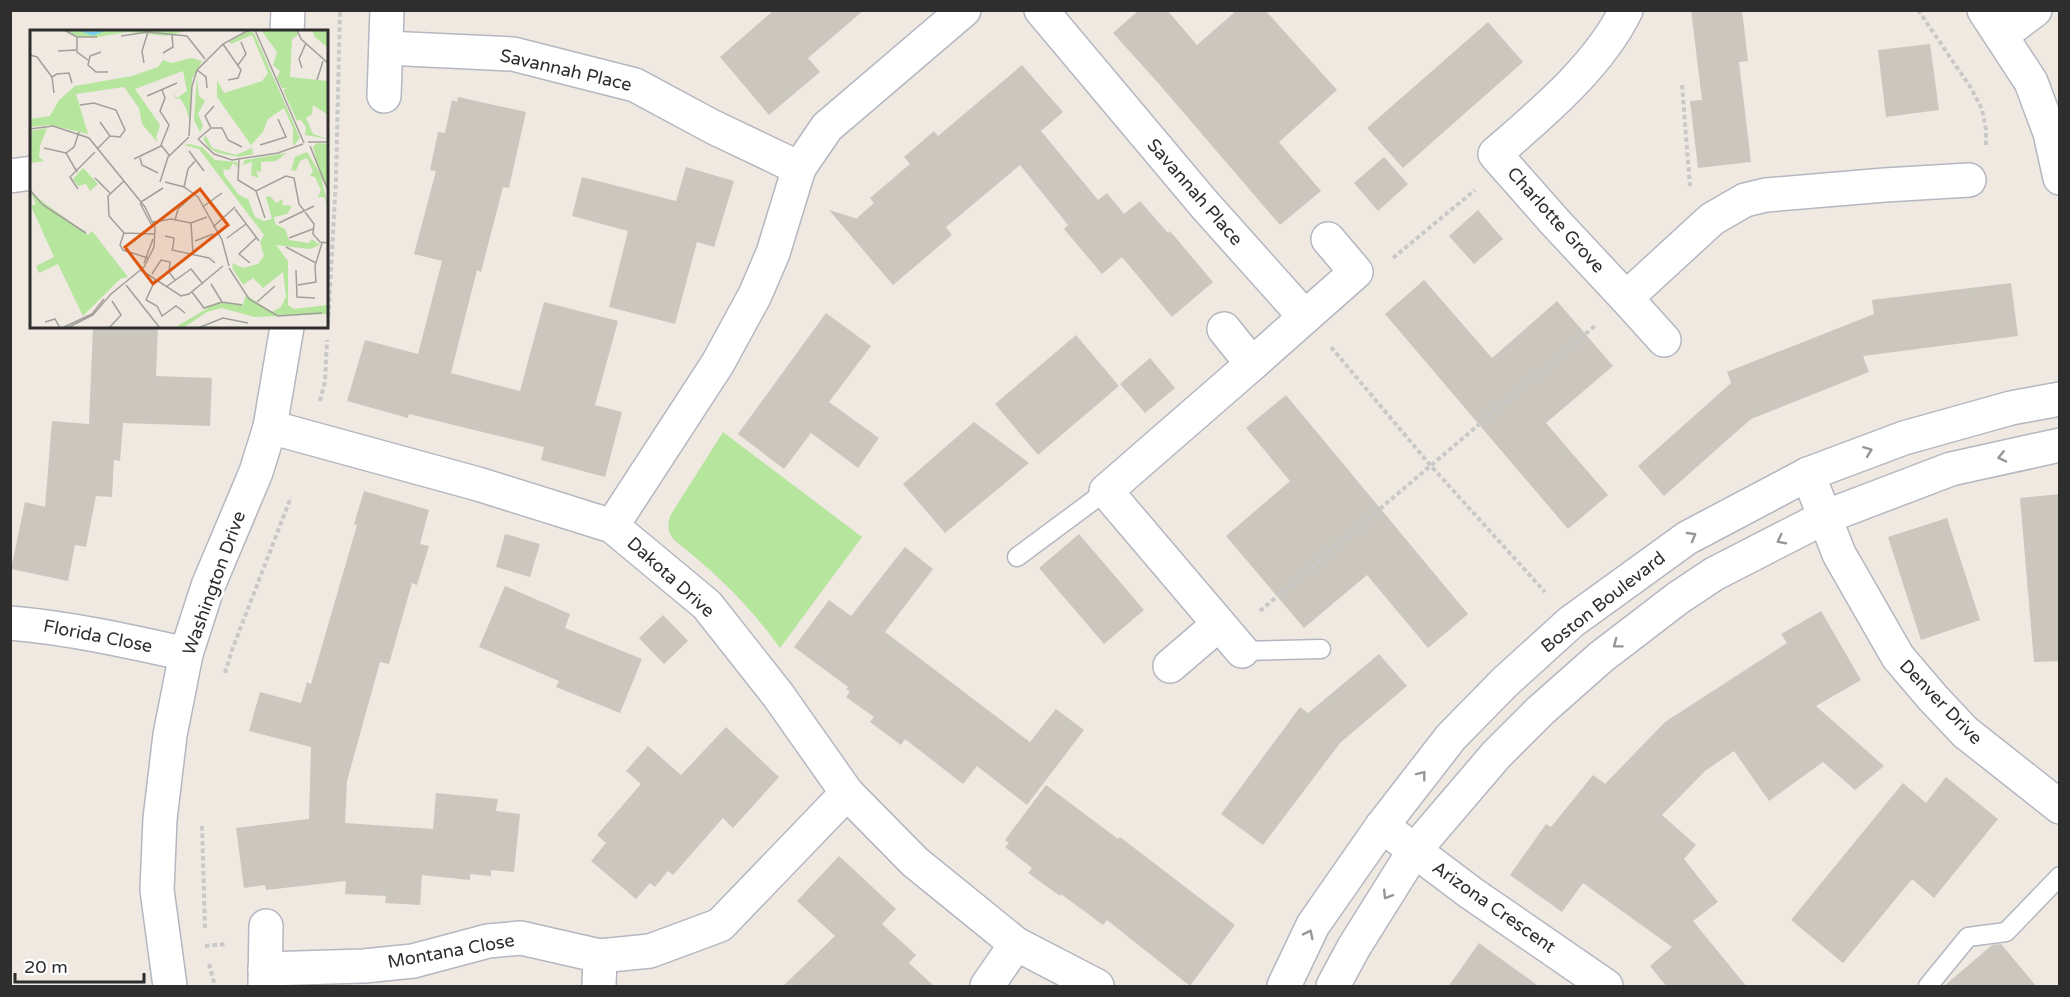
<svg xmlns="http://www.w3.org/2000/svg" width="2070" height="997" viewBox="0 0 2070 997" font-family="'Varela Round',sans-serif">
<rect width="100%" height="100%" fill="#efe9e1"/>
<path fill="#b6e59e" d="M723 432 862 537 780 648C750 606 715 572 674 540 668 532 667 527 670 516Z"/>
<g fill="#cbc7bf">
<polygon points="774,10 864,10 808,58 820,72 769,115 720,57"/>
<polygon points="1139,10 1167,10 1197,45 1237,10 1265,10 1337,90 1279,142 1321,191 1280,225 1159,84 1113,33"/>
<polygon points="1691,10 1742,10 1748,61 1739,62 1751,162 1698,168 1690,101 1702,100"/>
<polygon points="1488,22 1523,62 1403,168 1367,128"/>
<polygon points="1930,44 1939,110 1886,117 1878,50"/>
<polygon points="1022,65 1063,112 1041,131 1098,200 1107,193 1124,214 1140,201 1168,233 1170,231 1213,282 1172,317 1122,257 1102,274 1064,229 1068,225 1020,165 946,227 952,235 893,285 829,210 858,219 857,218 874,203 870,198 910,164 904,157 934,131 938,136"/>
<polygon points="458,97 526,112 509,188 503,187 481,272 477,270 451,373 520,391 544,302 618,321 595,405 622,412 605,477 541,460 544,447 409,414 408,418 347,401 365,340 418,354 442,261 414,254 436,171 430,170 438,132 445,133 452,100 457,102"/>
<polygon points="1384,157 1408,184 1378,211 1354,183"/>
<polygon points="686,167 734,181 714,247 697,242 675,324 609,307 628,231 572,216 582,177 676,201"/>
<polygon points="1478,210 1503,239 1474,264 1449,236"/>
<polygon points="1424,280 1492,358 1557,301 1613,366 1546,423 1608,495 1568,529 1385,314"/>
<polygon points="2011,283 2018,336 1863,356 1869,372 1751,419 1664,496 1638,466 1731,383 1727,372 1874,314 1872,300"/>
<polygon points="826,313 871,346 829,402 879,438 858,468 811,433 784,469 738,434"/>
<polygon points="93,327 158,327 156,376 212,378 210,426 123,423 120,461 114,460 112,497 96,496 86,547 75,545 68,581 11,569 25,502 45,507 52,421 89,424"/>
<polygon points="1076,335 1119,386 1038,455 995,404"/>
<polygon points="1150,358 1175,388 1145,413 1120,384"/>
<polygon points="1286,395 1468,614 1428,648 1367,575 1304,628 1226,536 1290,481 1246,428"/>
<polygon points="974,422 1029,463 945,533 903,484"/>
<polygon points="364,491 429,510 420,544 429,546 417,585 412,583 389,664 380,662 347,781 345,823 433,829 436,793 498,799 496,811 520,814 514,872 491,870 491,876 470,874 470,880 422,875 420,905 385,903 386,896 345,894 346,881 266,890 265,885 244,888 236,828 309,819 311,747 249,731 260,692 301,703 307,682 311,684 357,525 354,524"/>
<polygon points="2060,494 2060,661 2034,662 2020,498"/>
<polygon points="1947,518 1980,620 1921,640 1888,537"/>
<polygon points="505,534 540,544 530,577 496,567"/>
<polygon points="1079,534 1144,610 1104,644 1039,568"/>
<polygon points="905,547 933,569 885,632 1030,742 1056,709 1084,730 1027,805 977,766 963,784 905,739 901,745 870,722 874,717 846,697 850,692 846,689 848,687 794,647 829,600 851,616"/>
<polygon points="505,586 570,614 565,628 642,659 620,713 556,687 559,681 479,647"/>
<polygon points="1821,611 1861,680 1816,706 1884,766 1855,790 1823,762 1769,801 1734,751 1705,771 1662,815 1696,845 1684,859 1718,902 1693,921 1747,987 1667,987 1650,966 1672,947 1583,883 1562,912 1510,875 1546,824 1551,827 1593,775 1605,784 1665,722 1787,643 1781,634"/>
<polygon points="663,615 688,641 664,664 639,638"/>
<polygon points="1379,654 1407,686 1340,743 1263,845 1221,814 1300,707 1308,713"/>
<polygon points="726,727 779,777 733,828 723,818 673,875 668,871 655,887 650,883 636,899 591,861 606,843 597,835 641,784 626,771 648,746 681,775"/>
<polygon points="1946,777 1998,819 1934,898 1912,879 1843,963 1791,920 1903,783 1926,803"/>
<polygon points="1046,785 1118,839 1120,837 1235,925 1190,986 1107,920 1103,925 1061,894 1060,896 1028,873 1032,868 1005,847 1009,843 1005,840"/>
<polygon points="839,856 896,909 882,924 916,955 909,963 935,987 782,987 835,936 797,901"/>
<polygon points="1479,943 1540,987 1448,987"/>
<polygon points="2001,944 2037,987 1943,987 1992,945"/>
</g>
<g fill="none" stroke-linecap="round" stroke-linejoin="round">
<defs>
<g id="service">
<polyline points="1017,557 1106,491"/>
<polyline points="1242,651 1321,649"/>
<polyline points="1928,986 1968,937 2006,932 2060,876"/>
</g>
<g id="minor">
<polyline points="1041,10 1204,204 1305,317 1252,364"/>
<path d="M1626 10C1599 66 1541 114 1495 154L1555 222 1626 298 1712 219 1745 200 1766 195 1885 185 1969 180"/>
<polyline points="1984,10 2031,82 2050,133 2060,178"/>
<polyline points="287,32 288,10"/>
<polyline points="2002,35 2035,10"/>
<polyline points="386,48 513,54 635,85 713,127 799,168"/>
<polyline points="384,96 387,10"/>
<polyline points="10,176 32,173"/>
<polyline points="1626,298 1664,340"/>
<polyline points="1305,317 1356,272 1328,239"/>
<polyline points="1224,329 1252,364 1106,491 1242,651"/>
<polyline points="270,427 478,484 612,526 707,605 778,695 847,793 915,862 1016,944 1097,986"/>
<polyline points="1808,474 1839,554 1898,657 1933,698 1965,732 2060,807"/>
<polyline points="612,526 718,363 755,295 773,253 799,168 827,127 964,10"/>
<path d="M10 623C70 628 128 641 186 654"/>
<polyline points="1170,666 1219,624"/>
<polyline points="1382,826 1471,893 1606,986"/>
<polyline points="265,969 364,966 413,961 488,941 521,938 600,956 650,951 720,925 847,793"/>
<polyline points="170,986 157,890 160,819 170,735 186,654 208,586 256,472 270,427 287,327"/>
<polyline points="265,986 266,926"/>
<polyline points="599,986 600,956"/>
<polyline points="987,986 1016,944"/>
</g>
<g id="tertiary">
<polyline points="1284,986 1313,925 1382,826 1451,737 1505,682 1571,622 1687,538 1808,474 1904,438 2011,408 2060,399"/>
<polyline points="1333,986 1354,947 1414,851 1496,755 1540,711 1601,657 1678,598 1714,574 1825,517 1951,469 2060,445"/>
</g>
</defs>
<use href="#service" stroke="#b4b7c1" stroke-width="21"/>
<use href="#minor" stroke="#b4b7c1" stroke-width="36"/>
<use href="#tertiary" stroke="#b4b7c1" stroke-width="36"/>
<g stroke="#c9c9c9" stroke-width="4" stroke-dasharray="4.5 3" stroke-linecap="butt">
<polyline points="1918,10 1971,88 1982,109 1986,130 1986,145"/>
<polyline points="1682,85 1690,186"/>
<polyline points="1393,258 1475,190"/>
<polyline points="328,324 336,179 340,10"/>
<polyline points="1331,347 1431,466 1545,592"/>
<polyline points="320,401 325,381 327,340"/>
<polyline points="1260,611 1597,324"/>
<polyline points="225,673 232,650 291,497"/>
<polyline points="202,826 205,930"/>
<polyline points="205,946 226,944"/>
<polyline points="209,964 215,986"/>
</g>
<use href="#service" stroke="#fff" stroke-width="18"/>
<use href="#minor" stroke="#fff" stroke-width="33"/>
<use href="#tertiary" stroke="#fff" stroke-width="33"/>
</g>
<defs><path id="oneway-chevron" d="M-2-3.5L2.5 0L-2 3.5" fill="none" stroke-width="1.6" stroke-linecap="round" stroke-linejoin="round" transform="scale(1.5)"/></defs>
<g stroke="#969696">
<use href="#oneway-chevron" transform="translate(1868 451) rotate(-21)"/>
<use href="#oneway-chevron" transform="translate(2002 457) rotate(167)"/>
<use href="#oneway-chevron" transform="translate(1692 536) rotate(-30)"/>
<use href="#oneway-chevron" transform="translate(1781 540) rotate(153)"/>
<use href="#oneway-chevron" transform="translate(1617 644) rotate(143)"/>
<use href="#oneway-chevron" transform="translate(1422 775) rotate(-52)"/>
<use href="#oneway-chevron" transform="translate(1387 895) rotate(122)"/>
<use href="#oneway-chevron" transform="translate(1309 934) rotate(-64)"/>
</g>
<g text-anchor="middle" stroke-width="6" stroke-linejoin="round" paint-order="stroke">
<g font-size="18" fill="#2e2e2e" stroke="#fff">
<text transform="translate(566 70) rotate(13)" y="6">Savannah Place</text>
<text transform="translate(1195 192) rotate(49)" y="6">Savannah Place</text>
<text transform="translate(1556 220) rotate(48)" y="6">Charlotte Grove</text>
<text transform="translate(671 577) rotate(42)" y="6">Dakota Drive</text>
<text transform="translate(214 583) rotate(-70)" y="6">Washington Drive</text>
<text transform="translate(1603 602) rotate(-38)" y="6">Boston Boulevard</text>
<text transform="translate(98 636) rotate(11)" y="6">Florida Close</text>
<text transform="translate(1941 702) rotate(46)" y="6">Denver Drive</text>
<text transform="translate(1494 907) rotate(35)" y="6">Arizona Crescent</text>
<text transform="translate(451 951) rotate(-10)" y="6">Montana Close</text>
</g>
</g>
<g transform="translate(30 30)">
<rect width="298" height="298" fill="#efe9e1"/>
<path d="M34 0H159L136 6 98 2 68 7H47ZM231 0H267L268 5 262 9 260 47 298 51V85L283 75 282 84 276 88 283 104 298 109 275 105 276 97 270 89 267 91 253 60 257 58H252L247 48 250 41 243 35 247 22ZM282 0H298V18L285 7ZM219 1 224 3 270 108 263 116V98L254 78 238 89 233 102 221 115 187 67V50L194 63 232 51 238 43 222 5 201 14 199 12ZM161 28 172 31 162 49 160 93 156 78 150 68 146 69 143 62 147 68 157 61 153 41 105 59 130 95 126 107 128 113 112 94 109 78 94 57 46 64 58 104 20 95 0 97V89L20 86 29 70 45 56 102 46 128 37 133 30 141 33ZM167 47 169 66 175 71 168 84 173 95 170 102 164 90ZM17 98 10 116 9 127 14 131 0 133V101ZM176 106 182 118 206 125 222 118 223 124 209 127 188 123 179 118 173 109ZM287 113 298 114V161L291 147 298 177 294 167H288L291 160 285 147 280 146 283 141 277 128 270 131 266 141 261 140 265 127 277 122 290 143 283 117ZM159 114 172 117 185 130 207 132 208 137 203 133 199 140 193 139 194 145 209 165 218 169 225 187 234 191 242 189 236 167 240 166 246 173 253 169 252 175 262 176 257 184 244 187 245 194 255 199 259 210 279 213 282 209 290 215 280 219 246 215 258 231V275L264 279 298 275V284L224 287 192 278 177 282 153 298H144L188 272 213 274 216 265 242 282 251 277 256 267 253 242 233 258 223 248 213 255 203 239 202 233 213 238 228 234 234 226 230 212 234 205 169 119 154 115ZM257 123 246 131 231 132V142L226 141 229 148 221 145 222 132 212 135 215 130ZM53 138 68 154 60 161 56 154 48 156 43 149ZM1 163 58 205 62 201 98 247 90 249 53 286 28 234 9 243 6 236 24 227 1 176 6 174Z" fill="#b6e59e"/>
<path fill="none" stroke="#75cff0" stroke-width="3" d="M52 0 63 4 73 0"/>
<path fill="none" stroke="#a29e99" stroke-width="1.5" d="M34 0 47 7H67M225 0 274 113M267 0 271 9 299 34M91 6 118 2 157 6 175 29M47 7V22L58 30M193 14 211 40 208 48 198 50M28 21 46 20M71 22 60 26 58 35 66 42H78M133 23 143 17 142 5M0 25 7 27 22 47M114 33 112 21 118 2M208 35 216 24 211 12M272 38 269 29 276 13M167 40 176 47 177 58M287 50 293 31M132 60 135 68 130 81 139 95 131 115 139 125M24 63 22 47 27 44 39 43 42 53M117 66 147 53M50 75 64 73 86 80 95 100 90 107 80 106M181 98H192L198 110 212 117M0 99 23 96 59 108 115 177 125 198 124 217 114 237 81 264 63 285 37 298M159 106 162 56 167 40 193 14 219 0M168 109 184 124 202 130 248 123 273 114M168 109 181 98 175 86 184 76M278 112H299M230 115 256 107 248 89M280 116 299 163M14 118 36 123 44 117 49 102M68 118 80 106 70 92M159 121 174 141M36 123 47 142M110 128 112 135 128 143M104 129 131 116M209 129 208 150 226 161 256 146 264 148 269 174 284 194 283 204 290 212 299 213M65 148 80 163M94 151 78 166 79 186 94 203 125 204M130 152 138 127 159 107M135 152 154 157 168 167 192 210 199 236M154 157 158 139 165 131M48 159 40 147 65 122M0 160 13 175 56 203M226 161 235 188M111 172 133 158M110 173 122 196M174 176 192 163M205 179 229 211M145 190 148 179 161 167M123 192 141 189 161 193 177 187M161 193 163 224M249 193 284 176M183 197 205 177M94 203 90 215 93 220 118 228M135 206 144 208 143 217M197 208 216 194M259 208 283 199M165 211 183 204M143 217 142 220 179 228 185 233M256 217 286 233M114 233 123 209M220 233 209 224 226 208M199 238 219 269 248 286 292 283M111 240 151 266 159 264 193 236M266 240 267 267 285 268M122 244 131 230 140 232 139 242 145 250M125 250 116 270 127 276 132 286 146 276 155 283M181 254 192 272M96 255 130 298M268 255 286 252 285 236 292 213M136 257 161 239 173 254M162 262 174 278 192 272 212 275M227 272 245 256M15 292 25 289 30 298M32 298 62 284 74 269M79 298 91 285 82 271M168 298 193 288 218 293"/>
<path fill="#df570e" fill-opacity="0.15" stroke="#df570e" stroke-width="3" d="M170 159 198 195 123 254 95 217Z"/>
<rect width="298" height="298" fill="none" stroke="#2e2e2e" stroke-width="3"/>
</g>
<rect width="2070" height="997" fill="none" stroke="#2e2e2e" stroke-width="24"/>
<path d="M15 973v9h129v-9" fill="none" stroke="#2e2e2e" stroke-width="3"/>
<text x="24" y="973" font-size="18" fill="#2e2e2e" stroke="#ffffff" stroke-width="4.5" paint-order="stroke">20 m</text>
</svg>
